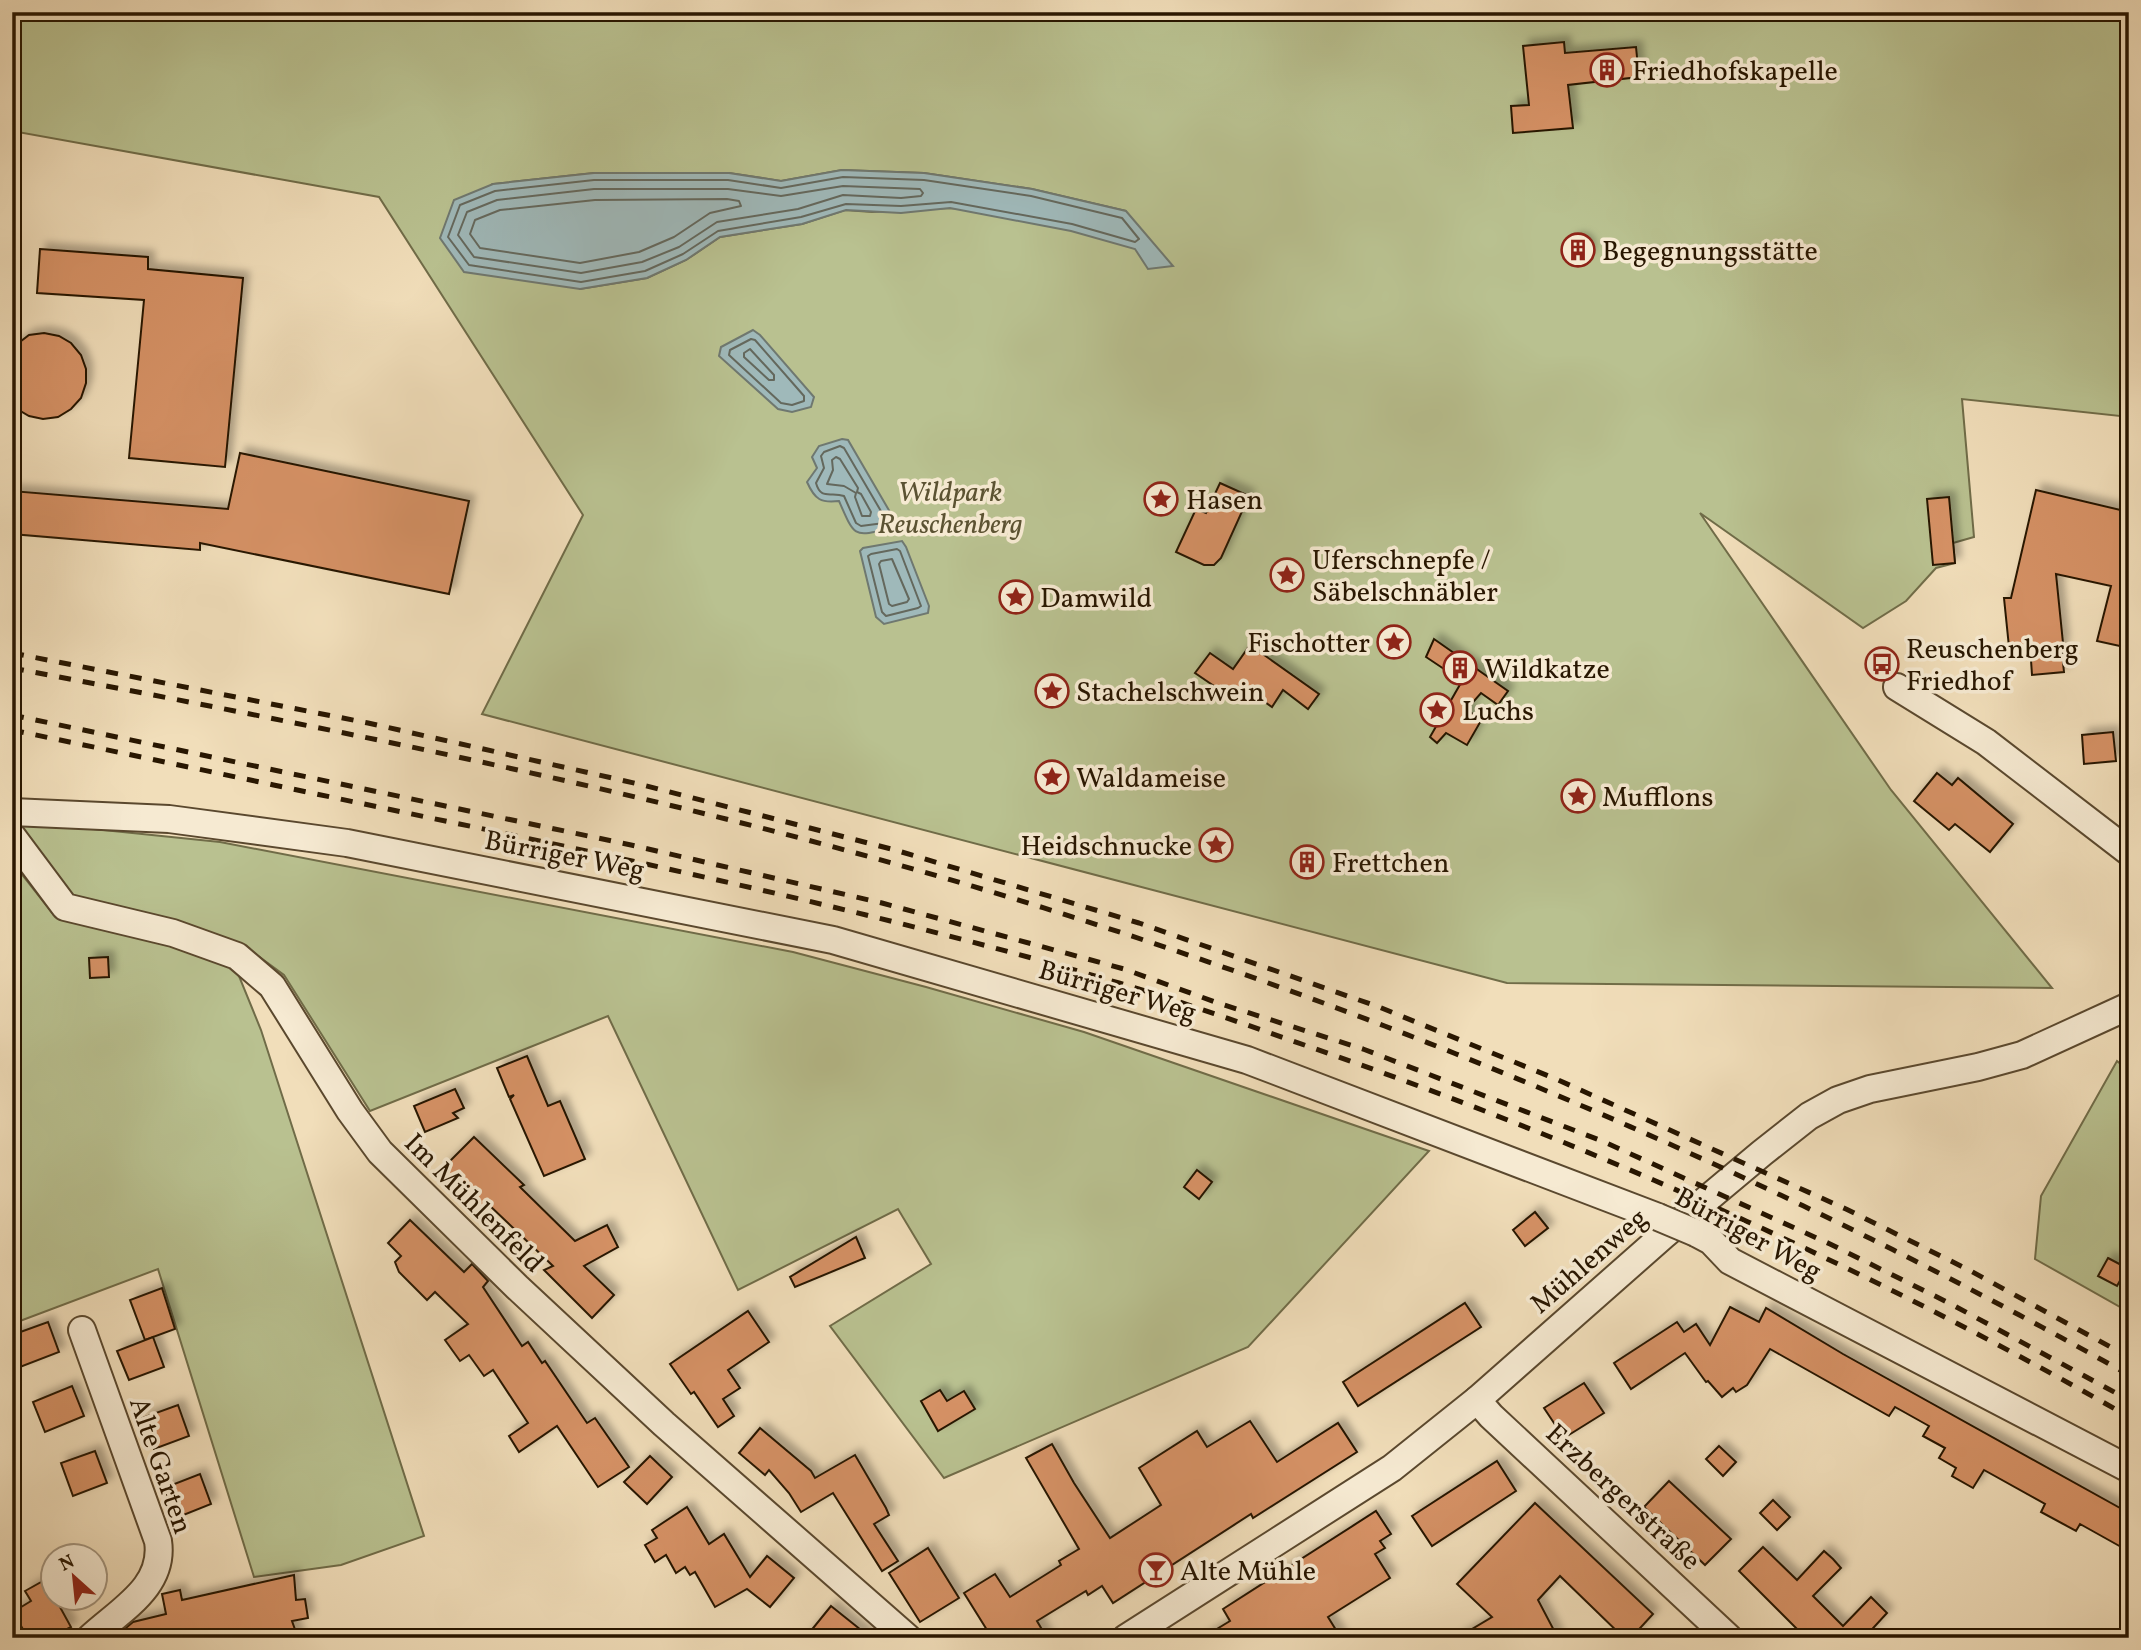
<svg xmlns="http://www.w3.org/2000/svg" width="2141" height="1650" viewBox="0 0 2141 1650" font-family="Vollkorn,serif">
<defs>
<filter id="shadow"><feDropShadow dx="6" dy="-6" stdDeviation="3.5" flood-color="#0004"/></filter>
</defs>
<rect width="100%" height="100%" fill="#f1deba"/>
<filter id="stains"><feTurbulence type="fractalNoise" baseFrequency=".00286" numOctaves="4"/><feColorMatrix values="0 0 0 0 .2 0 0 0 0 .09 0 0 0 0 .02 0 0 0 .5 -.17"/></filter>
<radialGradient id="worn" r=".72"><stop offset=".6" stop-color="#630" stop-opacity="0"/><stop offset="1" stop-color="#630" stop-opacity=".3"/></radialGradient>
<g fill="#b9c190" stroke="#706c48" stroke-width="2" fill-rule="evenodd">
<path d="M12 12H2129V417L1962 399 1974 537 1953 543 1955 563 1936 568 1906 601 1863 628 1700 513 1891 790 2052 988 1507 983 482 714 583 515 379 197 12 131ZM842 170 924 173 1032 189 1126 211 950 208 872 212 845 210 802 224 720 237 686 260 647 278 580 289 493 184 594 173H729L781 181Z"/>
<polygon points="35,823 220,842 793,952 926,987 1084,1032 1429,1151 1248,1347 944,1478 830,1326 931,1264 898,1209 738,1290 608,1016 370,1111 284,975 250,950 72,901 19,825"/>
<polygon points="12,862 54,915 222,958 239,976 261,1030 424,1536 341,1565 254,1577 158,1269 12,1324"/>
<polygon points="2117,1061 2129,1071 2129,1312 2035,1259 2041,1196"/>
</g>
<g fill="#9fb9ba" stroke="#6f7870" stroke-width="2">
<polygon points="842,170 924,173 1032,189 1126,211 1173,266 1148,269 1135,249 1071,231 950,208 901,213 846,210 802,224 720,237 686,260 647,278 580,289 464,272 440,238 454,200 493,184 594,173 729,173 781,181"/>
<polygon points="753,330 760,335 814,397 811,407 792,412 778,409 719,356 721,347"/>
<path d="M842 439 848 440 897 524 894 528C853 536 856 540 839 501 821 503 815 500 807 482L817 468 812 457 819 446Z"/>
<polygon points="902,541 906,547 929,606 928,613 884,624 876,617 860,551 863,548"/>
</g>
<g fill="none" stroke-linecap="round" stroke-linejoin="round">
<g stroke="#64685d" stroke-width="2">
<polygon points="843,177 924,180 1031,196 1122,218 1139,239 1135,242 1072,224 951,202 901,206 846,204 801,217 718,231 683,254 645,271 581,282 469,265 448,237 460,205 495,191 594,180 728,180 781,188"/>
<polygon points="843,186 920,189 923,193 921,196 901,198 843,195 798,209 717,222 679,247 642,262 581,273 474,257 458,235 467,212 497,200 594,189 728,189 781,196"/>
<polygon points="727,199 739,201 741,206 710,213 674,237 639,252 580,263 480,248 470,234 475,220 500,210 595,200"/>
<polygon points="751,339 755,340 804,396 804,401 792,405 781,403 729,355 730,350"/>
<polygon points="750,349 774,375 774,380 769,380 744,357 744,353"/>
<path d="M840 446 844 448 885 518 884 523 861 526 856 523 844 496C831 491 821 501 816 483L824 468 821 456 824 452Z"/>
<polygon points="836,457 840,459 858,488 857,492 861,494 871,512 870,516 862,516 855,497 856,493 844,486 827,484 833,470 832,460"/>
<polygon points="897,549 900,551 921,606 918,608 886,616 882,612 868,556 871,554"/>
<polygon points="892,559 909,599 907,602 892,606 889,604 879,564 881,561"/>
</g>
</g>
<g fill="#d59165" stroke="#281600" stroke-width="2" filter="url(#shadow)">
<polygon points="1564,42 1565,53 1636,47 1639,77 1568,85 1573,128 1513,133 1511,106 1529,105 1523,46"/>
<circle cx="1578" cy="250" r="11"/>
<polygon points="40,249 148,257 148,269 243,278 225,467 129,458 144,300 37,293"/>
<polygon points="44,333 59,336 71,343 81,355 86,369 86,383 81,398 71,409 58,417 43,419 29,416 12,406 12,348 29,335"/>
<polygon points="240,453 469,501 449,594 200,543 200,550 12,534 12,491 228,509"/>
<polygon points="1220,483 1249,496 1221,558 1214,565 1204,565 1176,552 1196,509 1206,513"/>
<polygon points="2036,490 2129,512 2129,590 2125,608 2129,609 2129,648 2097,641 2111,586 2056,574 2063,643 2061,643 2064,672 2032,675 2030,645 2009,647 2004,598 2011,598"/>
<polygon points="1949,497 1955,563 1933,565 1927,499"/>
<polygon points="1434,639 1508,691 1498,705 1481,693 1466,710 1482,719 1467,745 1446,733 1437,743 1430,737 1462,681 1426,657"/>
<polygon points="1250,645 1319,694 1308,709 1283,690 1272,707 1252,693 1246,702 1222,686 1220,690 1195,673 1210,653 1233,669"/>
<polygon points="2113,732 2116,761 2084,764 2082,735"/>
<polygon points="1937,773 1952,785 1958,778 2013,824 1990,852 1955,824 1949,830 1914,801"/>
<polygon points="108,957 109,977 90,978 89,958"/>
<polygon points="527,1056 548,1106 560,1101 585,1159 544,1176 510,1099 514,1095 509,1097 497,1068"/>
<polygon points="455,1089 464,1108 453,1113 458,1118 425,1132 414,1106"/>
<polygon points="474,1137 524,1185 520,1187 575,1241 607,1225 618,1247 584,1266 614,1295 592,1318 544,1270 553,1266 488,1204 484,1209 442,1169"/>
<polygon points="1197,1170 1212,1182 1199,1199 1184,1187"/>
<polygon points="1535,1212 1548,1228 1525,1246 1513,1230"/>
<polygon points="410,1220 464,1272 472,1264 488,1281 483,1287 522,1346 528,1342 542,1363 545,1361 587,1423 595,1418 629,1467 598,1487 557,1426 519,1452 509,1436 528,1423 493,1370 484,1376 469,1355 460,1361 445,1340 468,1324 435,1292 427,1300 399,1272 395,1262 401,1256 388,1243"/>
<polygon points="856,1237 865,1258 795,1287 790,1277"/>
<polygon points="2108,1258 2127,1268 2117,1286 2098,1276"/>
<polygon points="162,1288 175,1329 145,1340 130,1300"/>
<polygon points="1465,1303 1481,1327 1358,1406 1343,1382"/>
<polygon points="1730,1307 1759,1322 1766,1308 1843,1354 2129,1513 2129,1538 2123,1548 2080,1524 2076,1531 2041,1512 2045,1504 1984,1470 1973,1488 1952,1476 1956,1468 1939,1458 1945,1448 1923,1436 1929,1426 1895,1407 1889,1416 1770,1349 1747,1385 1736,1392 1733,1388 1722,1397 1708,1381 1706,1382 1685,1353 1631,1389 1614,1363 1677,1322 1684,1332 1696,1324 1710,1345"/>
<polygon points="748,1311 769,1342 728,1370 740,1388 723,1399 734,1416 718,1427 694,1392 691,1394 670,1364"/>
<polygon points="48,1322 59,1352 20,1367 12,1346 12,1335"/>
<polygon points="153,1337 164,1367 129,1380 117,1351"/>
<polygon points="1584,1383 1604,1413 1564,1438 1544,1408"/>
<polygon points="72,1386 84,1416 45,1432 33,1402"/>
<polygon points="940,1390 947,1401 964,1391 975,1409 938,1431 921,1401"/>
<polygon points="178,1405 189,1436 154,1449 142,1418"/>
<polygon points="1250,1421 1277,1462 1338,1423 1357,1452 1253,1518 1251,1514 1113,1603 1102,1586 1088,1595 1086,1591 1037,1621 1047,1638 992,1638 964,1593 995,1574 1010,1597 1061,1565 1059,1561 1079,1549 1026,1458 1052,1444 1074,1483 1110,1538 1161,1505 1139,1468 1197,1431 1207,1447"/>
<polygon points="760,1428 811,1471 815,1478 855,1455 886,1508 889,1515 874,1524 898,1561 882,1571 833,1493 801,1512 789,1493 769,1470 765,1475 739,1453"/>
<polygon points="1719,1446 1736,1462 1723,1476 1706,1459"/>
<polygon points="95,1451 107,1483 73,1496 61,1463"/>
<polygon points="650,1456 672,1477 647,1504 624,1482"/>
<polygon points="1497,1461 1516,1491 1432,1546 1412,1516"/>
<polygon points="200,1474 211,1504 176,1518 164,1488"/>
<polygon points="1669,1481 1731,1539 1705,1565 1644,1507"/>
<polygon points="1773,1500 1790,1517 1777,1530 1760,1513"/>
<polygon points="1535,1503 1653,1614 1631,1638 1624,1638 1560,1576 1538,1600 1558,1638 1457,1638 1492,1617 1457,1584"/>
<polygon points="687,1507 709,1544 724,1534 750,1577 767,1556 794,1578 770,1607 747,1589 715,1607 695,1572 690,1575 685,1567 676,1573 666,1555 655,1562 645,1545 657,1538 652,1530"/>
<polygon points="1376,1511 1391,1534 1380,1541 1385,1548 1375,1554 1390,1578 1328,1617 1341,1638 1202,1638 1230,1621 1223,1609"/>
<polygon points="1763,1547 1797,1580 1824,1551 1833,1559 1841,1568 1813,1596 1843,1626 1871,1597 1887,1613 1864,1638 1806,1638 1739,1571"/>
<polygon points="928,1548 959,1598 920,1622 889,1573"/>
<polygon points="294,1575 296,1600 305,1599 308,1618 292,1621 298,1638 114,1638 133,1622 166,1614 162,1594 180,1590 182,1600"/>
<polygon points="52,1576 52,1598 55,1598 71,1627 50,1638 28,1638 13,1612 31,1601 25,1591"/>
<polygon points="831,1606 871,1638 805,1638"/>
</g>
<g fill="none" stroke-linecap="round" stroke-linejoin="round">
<defs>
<g id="minor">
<polyline points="1897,687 1986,742 2129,852"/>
<polyline points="12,812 169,819 347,843 833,940 1247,1060 1658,1217"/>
<polyline points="12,836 65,907 173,933 237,956 272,986 350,1111 380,1152 517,1287 664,1424 908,1638"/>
<polyline points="1696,1233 1711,1241 1730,1261 2129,1469"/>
<path d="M82 1330 158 1541C165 1587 120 1610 90 1638"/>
<polyline points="1477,1400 1491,1416 1729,1638"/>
<polyline points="1126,1638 1392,1468 1477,1400 1664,1235 1762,1153 1809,1116 1838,1100 1870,1089 1978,1067 2022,1055 2129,1006"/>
</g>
</defs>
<use href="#minor" stroke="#5a482e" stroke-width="30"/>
<use href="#minor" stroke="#f6ead2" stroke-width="26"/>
<g stroke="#281600" stroke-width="5" stroke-dasharray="12 12" stroke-linecap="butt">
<polyline points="12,653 368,723 643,785 895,850 1139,923 1379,1007 1556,1079 1846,1209 1967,1269 2129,1357"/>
<path d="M12 668C307 724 603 782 892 863 1323 984 1739 1156 2129 1375"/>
<polyline points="12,715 631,845 882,903 1124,969 1218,1003 1363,1049 1602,1141 1830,1244 1949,1303 2129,1400"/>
<path d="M12 730C166 762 320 795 474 827 691 873 906 920 1119 983 1183 1002 1247 1025 1310 1047 1593 1145 1869 1268 2129 1417"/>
</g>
<defs>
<polyline id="minor-bridge" points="1658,1217 1696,1233"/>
</defs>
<use href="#minor-bridge" stroke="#5a482e" stroke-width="30" stroke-linecap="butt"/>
<use href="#minor-bridge" stroke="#f6ead2" stroke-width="26"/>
</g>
<defs>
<symbol id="building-ring" viewBox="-11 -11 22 22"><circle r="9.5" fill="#f6ead2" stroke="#8f2418" stroke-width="1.5"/><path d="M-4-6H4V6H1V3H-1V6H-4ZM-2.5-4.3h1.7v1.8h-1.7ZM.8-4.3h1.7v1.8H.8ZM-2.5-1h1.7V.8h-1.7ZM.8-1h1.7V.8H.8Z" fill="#8f2418"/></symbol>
<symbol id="sight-ring" viewBox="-11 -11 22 22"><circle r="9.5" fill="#f6ead2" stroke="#8f2418" stroke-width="1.5"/><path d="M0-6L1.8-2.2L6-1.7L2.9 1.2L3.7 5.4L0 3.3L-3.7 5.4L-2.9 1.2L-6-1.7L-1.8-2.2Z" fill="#8f2418"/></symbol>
<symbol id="bus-ring" viewBox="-11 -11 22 22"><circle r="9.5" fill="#f6ead2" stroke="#8f2418" stroke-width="1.5"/><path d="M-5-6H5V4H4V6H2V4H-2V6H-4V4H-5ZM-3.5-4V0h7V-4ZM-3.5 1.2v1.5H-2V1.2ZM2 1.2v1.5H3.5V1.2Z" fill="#8f2418"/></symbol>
<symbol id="bar-ring" viewBox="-11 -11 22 22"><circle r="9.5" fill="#f6ead2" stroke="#8f2418" stroke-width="1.5"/><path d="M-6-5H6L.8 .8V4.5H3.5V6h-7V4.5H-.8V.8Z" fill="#8f2418"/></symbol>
</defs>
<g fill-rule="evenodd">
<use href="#building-ring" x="1588" y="51" width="38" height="38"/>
<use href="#building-ring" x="1559" y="231" width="38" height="38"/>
<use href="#sight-ring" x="1142" y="480" width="38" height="38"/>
<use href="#sight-ring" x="1268" y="556" width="38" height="38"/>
<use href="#sight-ring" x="997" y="578" width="38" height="38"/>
<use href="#sight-ring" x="1375" y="623" width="38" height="38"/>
<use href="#bus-ring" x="1863" y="645" width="38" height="38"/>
<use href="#building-ring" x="1441" y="649" width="38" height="38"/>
<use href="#sight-ring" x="1033" y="672" width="38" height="38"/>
<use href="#sight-ring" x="1418" y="691" width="38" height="38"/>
<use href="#sight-ring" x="1033" y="758" width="38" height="38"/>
<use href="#sight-ring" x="1559" y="777" width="38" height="38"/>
<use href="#sight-ring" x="1197" y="826" width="38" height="38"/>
<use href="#building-ring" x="1288" y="843" width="38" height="38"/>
<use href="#bar-ring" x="1137" y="1551" width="38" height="38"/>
</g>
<g text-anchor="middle" stroke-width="7" stroke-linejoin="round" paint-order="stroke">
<g font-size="28" fill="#281600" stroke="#f6ead2" text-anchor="start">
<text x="1632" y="80">Friedhofskapelle</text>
<text x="1602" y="260">Begegnungsstätte</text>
<text x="1186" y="509">Hasen</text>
<text x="1312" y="569">Uferschnepfe /<tspan x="1312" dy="32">Säbelschnäbler</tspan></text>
<text x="1040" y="607">Damwild</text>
<text x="1370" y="652" text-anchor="end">Fischotter</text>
<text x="1906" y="658">Reuschenberg<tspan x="1906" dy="32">Friedhof</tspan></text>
<text x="1484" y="678">Wildkatze</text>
<text x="1076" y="701">Stachelschwein</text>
<text x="1462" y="720">Luchs</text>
<text x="1076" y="787">Waldameise</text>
<text x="1602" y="806">Mufflons</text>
<text x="1192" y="855" text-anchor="end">Heidschnucke</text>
<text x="1332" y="872">Frettchen</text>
<text x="1180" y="1580">Alte Mühle</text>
</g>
<g font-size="28" font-style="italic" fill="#5b5232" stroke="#f6ead2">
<text x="950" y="501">Wildpark<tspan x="950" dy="32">Reuschenberg</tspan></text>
</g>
<g font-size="28" fill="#281600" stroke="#f6ead2">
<text transform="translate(565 854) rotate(11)" y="10">Bürriger Weg</text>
<text transform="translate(1118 990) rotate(16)" y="10">Bürriger Weg</text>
<text transform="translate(475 1202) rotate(45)" y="10">Im Mühlenfeld</text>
<text transform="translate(1749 1233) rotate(29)" y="10">Bürriger Weg</text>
<text transform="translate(1588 1260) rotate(-41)" y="10">Mühlenweg</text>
<text transform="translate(162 1465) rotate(71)" y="10">Alte Garten</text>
<text transform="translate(1624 1496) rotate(43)" y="10">Erzbergerstraße</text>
</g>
</g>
<rect width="2141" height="1650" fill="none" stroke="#f1deba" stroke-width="42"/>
<rect x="14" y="14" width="2113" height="1622" fill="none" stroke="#281600" stroke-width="3.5"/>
<rect x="21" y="21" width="2099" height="1608" fill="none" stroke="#281600" stroke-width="2"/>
<g transform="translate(74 1577) rotate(333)"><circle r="33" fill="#f6ead2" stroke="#a4957e" stroke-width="2"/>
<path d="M0-5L12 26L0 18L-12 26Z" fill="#8f2418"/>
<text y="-10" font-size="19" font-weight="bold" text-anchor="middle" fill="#281600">N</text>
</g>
<rect width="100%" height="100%" filter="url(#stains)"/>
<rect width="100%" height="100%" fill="url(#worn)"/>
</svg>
